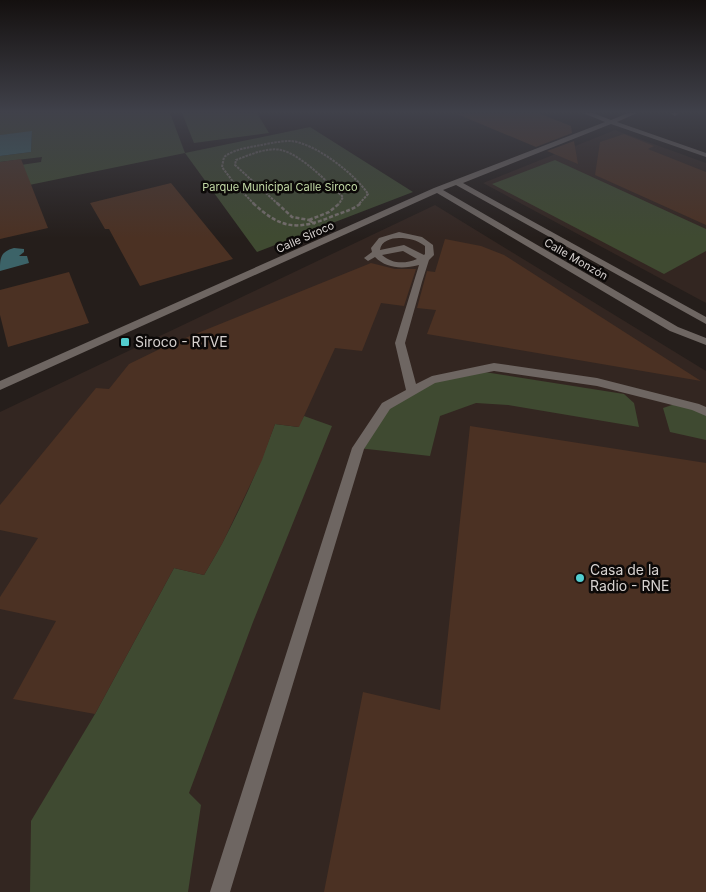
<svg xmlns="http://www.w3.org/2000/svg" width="706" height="892" viewBox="0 0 706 892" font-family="Inter,sans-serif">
<rect width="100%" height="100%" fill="#251e1b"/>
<g fill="#332621">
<polygon points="615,130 706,163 706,303 483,183"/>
<polygon points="435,205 706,371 706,892 0,892 0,412"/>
</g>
<g fill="#3f4a31">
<polygon points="0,113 170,113 185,153 310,127 413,192 257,252 185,153 0,191 0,168 41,162 42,157 0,162 0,164 0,156 31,152 32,132 1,135 0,139"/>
<polygon points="182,113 257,113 269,133 194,143"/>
<polygon points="555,160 706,229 706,251 664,274 492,184"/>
<polygon points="478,371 624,394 634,403 639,427 508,405 476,403 440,416 430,456 358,448 386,406 432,380"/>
<polygon points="678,403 706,412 706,440 670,432 663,408"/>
<path d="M304 416 332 426 253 622 189 793 201 805 188 892H30L31 821 95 714 174 568 204 575C233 527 256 476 275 424L298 427Z"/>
</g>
<g fill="#3c6368">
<polygon points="32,131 31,152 0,156 0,135"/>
<path d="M14 248 24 249V252L19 256H27L29 263 0 271C0 258 0 252 14 248Z"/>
</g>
<g fill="#4b3123">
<polygon points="538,113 571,126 572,133 536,147 457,114"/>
<polygon points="624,134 654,146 648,149 706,172 706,225 595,175 600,142"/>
<polygon points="574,141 578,164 547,151"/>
<polygon points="21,159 48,228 0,239 0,162"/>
<polygon points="171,183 233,259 140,286 109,229 105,229 90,203"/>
<polygon points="445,239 481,246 504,255 701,381 427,334 436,310 417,308 427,271 435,272"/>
<polygon points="371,263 395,269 416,269 404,306 381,303 362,351 335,348 299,427 275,424 262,460 222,544 204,575 174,568 95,714 13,699 56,621 0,609 0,597 38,538 0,530 0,505 96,388 109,389 129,364 168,345"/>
<polygon points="69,272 89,323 8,347 0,315 0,290"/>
<polygon points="470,426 706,463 706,892 324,892 363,692 440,710"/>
</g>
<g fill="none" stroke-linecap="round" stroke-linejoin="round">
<g stroke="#76706d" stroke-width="2" stroke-dasharray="2.5 1" stroke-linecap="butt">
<path d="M254 204 234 183 222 167 224 157C233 150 245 148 256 146 267 144 279 141 290 141 314 142 356 175 368 194L359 204"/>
<path d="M278 204 235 165 236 160C249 155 267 147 281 150 302 155 328 183 343 197L339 204"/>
</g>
<g stroke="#76706d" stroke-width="2.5" stroke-dasharray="4 2" stroke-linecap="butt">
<path d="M253 203C281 229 297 231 333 216 343 212 353 210 361 203"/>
<polyline points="277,203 292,217 309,220"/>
<polyline points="309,220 315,224"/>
<polyline points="309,220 329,212 340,203"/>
</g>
<path fill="#6e6662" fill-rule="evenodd" d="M399 232 422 237 433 245 434 255 429 260 422 282 405 343 416 384 432 376 494 363 597 378 699 404 706 407V416L692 410 597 386 494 371 435 383 390 409 364 449 230 892H210L352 448 382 403 406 390 395 343 419 265C403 269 387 269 375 257L368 261 364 258 372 252 371 248 379 238ZM399 238C409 238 417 240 425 246V254L424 255 404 245 380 250C381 241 391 238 399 238ZM403 251 417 259C405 264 392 264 382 255Z"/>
<g fill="#6e6662" fill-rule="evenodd">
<polygon points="583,113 593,113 611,120 628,113 637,113 617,122 706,153 706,157 611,124 463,183 706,317 706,324 456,185 443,190 678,327 706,338 706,345 670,331 437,193 0,390 0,381 434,188 605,122"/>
<polygon points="670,113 678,113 678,114 675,116"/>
</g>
</g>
<linearGradient id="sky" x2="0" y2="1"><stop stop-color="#14100f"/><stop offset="0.47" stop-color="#40414a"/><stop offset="1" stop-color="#40414a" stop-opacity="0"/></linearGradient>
<rect width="706" height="238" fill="url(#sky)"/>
<g fill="#52cdcf" stroke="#0c0908" stroke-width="2">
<rect x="120" y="337" width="10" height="10" rx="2.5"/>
<circle cx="580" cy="578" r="5"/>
</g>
<g text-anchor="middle" stroke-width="5" stroke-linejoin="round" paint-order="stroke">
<g font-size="11" fill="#c3daa6" stroke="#0c0908">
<text x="280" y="191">Parque Municipal Calle Siroco</text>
</g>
<g font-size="11" fill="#d7d2d0" stroke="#0c0908">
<text transform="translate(305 237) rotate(-24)" y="4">Calle Siroco</text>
<text transform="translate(576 259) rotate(30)" y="4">Calle Monzón</text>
</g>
<g font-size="14" fill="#d7d2d0" stroke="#0c0908" text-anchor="start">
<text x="135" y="347">Siroco - RTVE</text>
<text x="590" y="575">Casa de la<tspan x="590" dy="16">Radio - RNE</tspan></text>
</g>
</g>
</svg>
